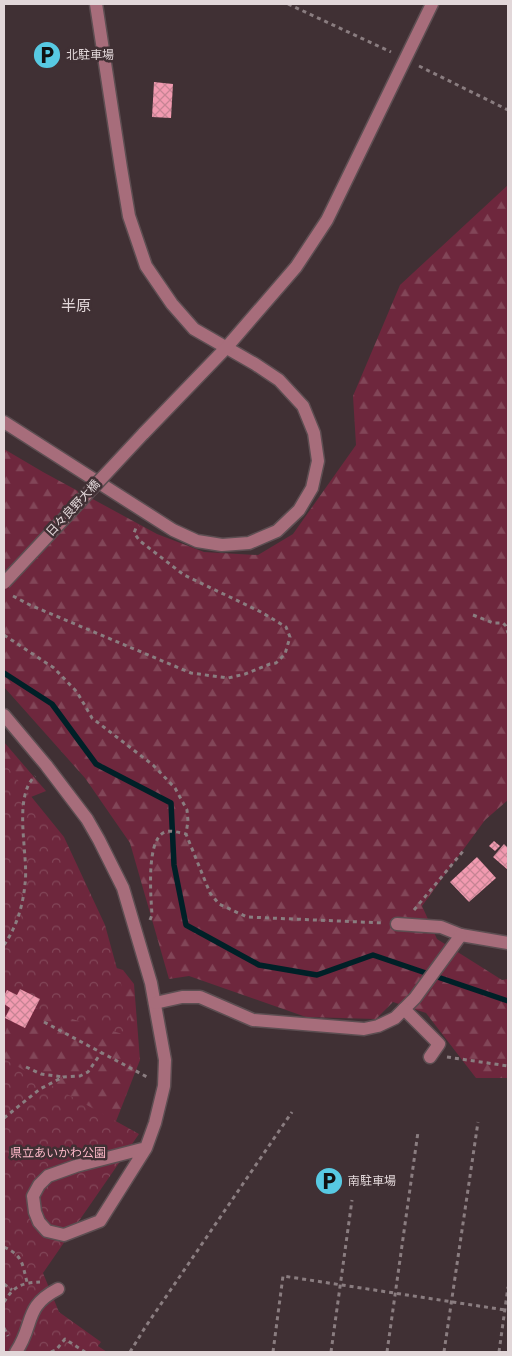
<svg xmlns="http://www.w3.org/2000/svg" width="512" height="1356" viewBox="0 0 512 1356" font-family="'Roboto Condensed','Noto Sans JP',sans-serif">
<defs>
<pattern id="forest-firs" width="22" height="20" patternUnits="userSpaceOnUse" patternTransform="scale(1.25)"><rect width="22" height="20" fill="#6e273d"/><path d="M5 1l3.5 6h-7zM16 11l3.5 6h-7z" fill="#824658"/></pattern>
<pattern id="park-crowns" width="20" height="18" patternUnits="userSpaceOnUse" patternTransform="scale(1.25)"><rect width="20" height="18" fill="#6e273d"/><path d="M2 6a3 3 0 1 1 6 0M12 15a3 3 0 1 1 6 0" fill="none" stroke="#824658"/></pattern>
<pattern id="building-cross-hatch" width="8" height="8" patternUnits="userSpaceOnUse" patternTransform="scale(1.25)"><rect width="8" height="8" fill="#f19ab0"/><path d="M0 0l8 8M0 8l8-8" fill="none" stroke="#c68494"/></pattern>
</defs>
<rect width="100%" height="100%" fill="#403034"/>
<g fill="url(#forest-firs)">
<polygon points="508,185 508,800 485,820 422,906 437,939 502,980 508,979 508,1078 476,1078 426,1013 393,1002 376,1019 306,1017 189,976 169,979 130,843 85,778 4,687 4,449 43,472 157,534 204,552 258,555 293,534 356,445 353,396 400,285"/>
<polygon points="4,742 46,791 6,807 4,806"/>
<polygon points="91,960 123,970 134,984 140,1060 111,1134 4,1078 4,976"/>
</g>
<g fill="url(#park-crowns)">
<polygon points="4,763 64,837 105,925 136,1038 15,1002 4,1037"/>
<polygon points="4,1059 139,1134 43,1273 59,1312 101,1342 98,1346 107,1352 4,1352"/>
</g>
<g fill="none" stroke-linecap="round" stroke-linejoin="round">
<polyline stroke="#002027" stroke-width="5.5" points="4,673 52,704 96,764 171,803 174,865 186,925 259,965 317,975 373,955 508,1001"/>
</g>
<g fill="url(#building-cross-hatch)">
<polygon points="154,82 173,84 171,118 152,117"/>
<polygon points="494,841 500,846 495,851 489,846"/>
<polygon points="504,844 508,848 508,870 493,857"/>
<polygon points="477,857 496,878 469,902 450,882"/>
<polygon points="20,989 40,999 25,1028 5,1018 10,1008 4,1004 4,996 7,990 17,995"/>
</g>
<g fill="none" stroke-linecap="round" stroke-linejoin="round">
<defs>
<g id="minor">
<polyline points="4,422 173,530 197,541 222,545 249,543 277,531 299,510 312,488 318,461 314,433 303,406 279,380 255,364 194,329 172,304 146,266 129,216 121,168 96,4"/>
<polyline points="143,434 226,348 296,267 327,220 432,4"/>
<polyline points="4,715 46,765 87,819 99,840 123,888 151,983 165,1060 164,1086 155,1123 146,1148 100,1221 64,1235 47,1231 39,1222 35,1212 33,1196 39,1185 48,1176 76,1166 146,1148"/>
<polyline points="397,924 441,927 461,935 508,943"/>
<polyline points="155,1003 182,997 200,997 253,1020 364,1029 378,1026 395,1018 415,998 461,935"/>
<polyline points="404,1009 439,1044 430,1057"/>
<path d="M16 1352C35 1324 23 1307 58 1289"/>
</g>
</defs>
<use href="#minor" stroke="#5d4e52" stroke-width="15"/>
<g stroke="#8a7d80" stroke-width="3" stroke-dasharray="4 4" stroke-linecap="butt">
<polyline points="288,4 391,52"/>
<polyline points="419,66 508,110"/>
<polyline points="13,596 30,605 191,673 228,678 245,674 270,664 276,663 285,654 290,637 286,627 261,612 184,575 140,541 134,533 136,528 139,526"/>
<polyline points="473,615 493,623 503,623 506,626 508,633"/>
<polyline points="4,635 54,668 77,692 92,718 153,765 175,788 187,810 188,821 186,834 210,893 219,904 247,917 384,923"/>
<polyline points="414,910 464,850"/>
<path d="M150 920 152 915C151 898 146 843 163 833 169 829 180 833 186 834"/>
<path d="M4 945C16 928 23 906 25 884 29 855 12 798 35 776"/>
<polyline points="44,1022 149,1078"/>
<polyline points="447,1057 508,1066"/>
<polyline points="26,1067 41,1074 63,1077"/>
<polyline points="4,1118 40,1089 63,1077 80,1076 88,1072 101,1053"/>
<path d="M4 1247C23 1256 22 1263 27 1282"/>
<polyline points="4,1284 12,1290"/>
<path d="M4 1302C14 1286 21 1283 40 1282"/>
<polyline points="4,1328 8,1336"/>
<polyline points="51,1352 56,1350 65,1339 85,1352"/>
<polyline points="130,1352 146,1326 292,1112"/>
<polyline points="273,1352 283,1276 505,1310"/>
<polyline points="331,1352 352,1200"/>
<polyline points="387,1352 418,1132"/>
<polyline points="444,1352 478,1122"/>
<polyline points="499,1352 508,1287"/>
</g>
<use href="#minor" stroke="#a76d7b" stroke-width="12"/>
<defs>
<polyline id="minor-bridge" points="4,583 143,434"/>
</defs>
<use href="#minor-bridge" stroke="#5d4e52" stroke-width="15" stroke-linecap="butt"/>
<use href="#minor-bridge" stroke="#a76d7b" stroke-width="12"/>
</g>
<defs>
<symbol id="parking-disc" viewBox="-11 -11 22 22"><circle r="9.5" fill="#57c9e2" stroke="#403034"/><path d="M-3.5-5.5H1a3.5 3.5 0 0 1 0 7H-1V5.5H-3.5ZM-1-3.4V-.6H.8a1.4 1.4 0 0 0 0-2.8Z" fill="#111"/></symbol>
</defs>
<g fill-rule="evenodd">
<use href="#parking-disc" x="31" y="39" width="32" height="32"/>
<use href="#parking-disc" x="313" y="1165" width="32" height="32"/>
</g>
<g text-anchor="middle" stroke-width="5" stroke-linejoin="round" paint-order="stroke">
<g font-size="12" fill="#e2d7d9" stroke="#403034" text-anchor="start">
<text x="66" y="59">北駐車場</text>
<text x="348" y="1185">南駐車場</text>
</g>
<g font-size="12" fill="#e2d7d9" stroke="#403034">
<text transform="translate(73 508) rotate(-47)" y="4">日々良野大橋</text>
</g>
<g font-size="12" fill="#fdb8c8" stroke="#403034">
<text x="58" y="1157">県立あいかわ公園</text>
</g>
<g font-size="15" fill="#e2d7d9" stroke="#403034">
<text x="76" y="311">半原</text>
</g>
</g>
<rect width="512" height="1356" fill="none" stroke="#e2d7d9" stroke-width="10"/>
</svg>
